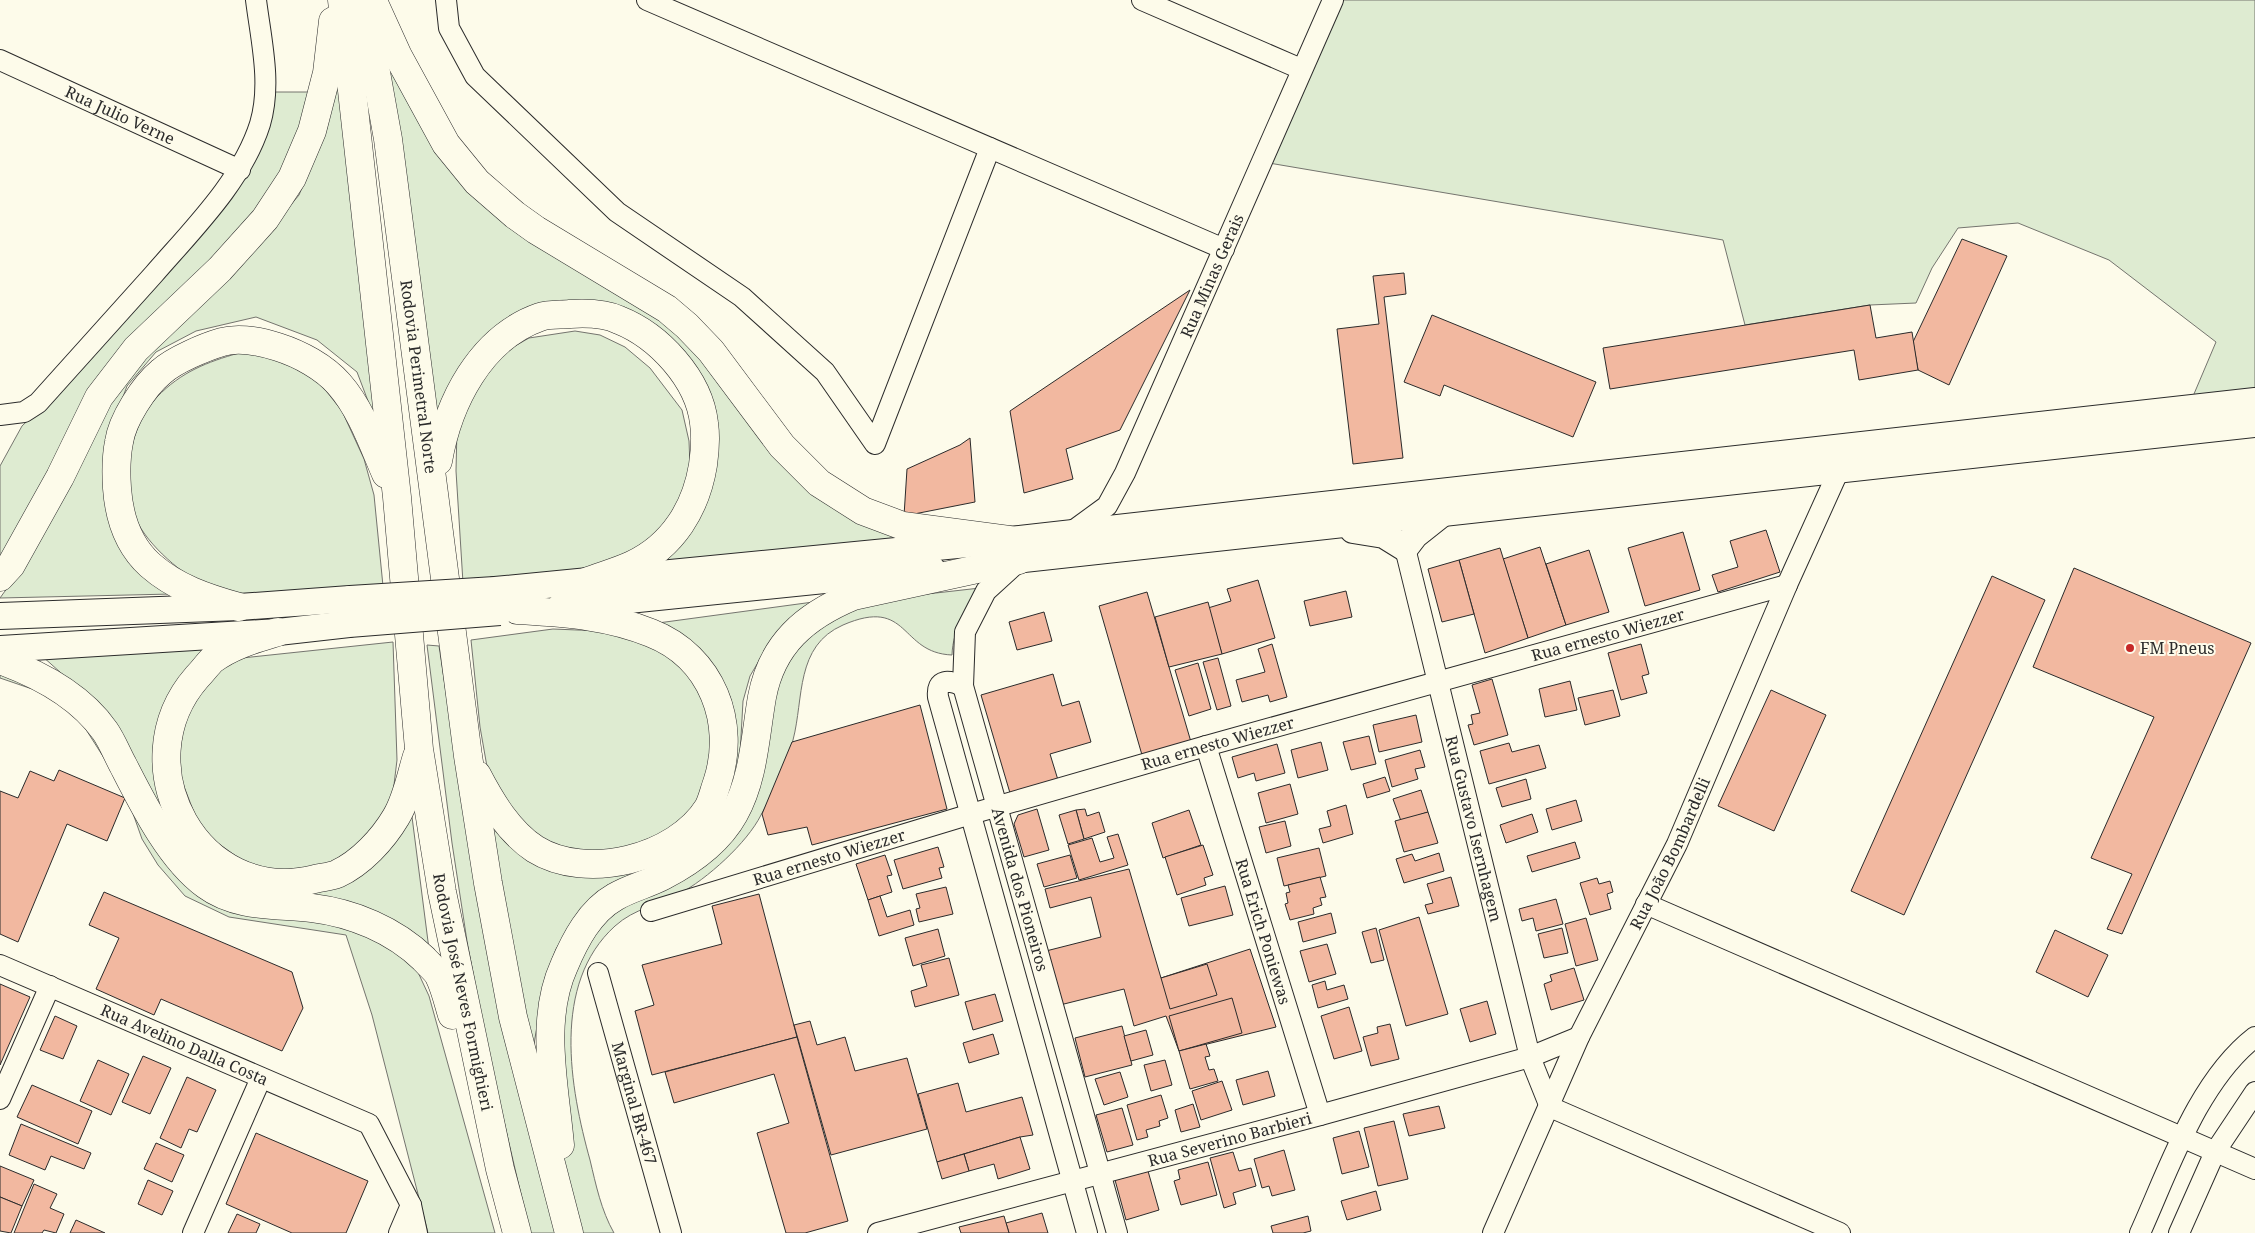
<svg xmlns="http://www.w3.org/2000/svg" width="2255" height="1233" viewBox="0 0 2255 1233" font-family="'Noto Serif',serif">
<rect width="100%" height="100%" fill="#fdfbea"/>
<g fill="#deebd1" stroke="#74746e">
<polygon points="371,0 443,146 641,295 834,497 997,540 633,567 702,481 684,368 589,312 497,340 436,458"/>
<polygon points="1336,0 2255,0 2255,394 2191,401 2216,342 2109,260 2018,223 1958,228 1932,268 1916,303 1870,305 1745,325 1723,240 1263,162"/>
<polygon points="340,57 379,430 357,372 317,340 256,317 196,331 156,352 127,386 108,438 108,493 172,594 0,598 23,566 101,405 141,354 251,253 299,195 327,128"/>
<polygon points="273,92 314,92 306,126 259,214 171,301 0,562 0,466 22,426 46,403 191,242"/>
<polygon points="575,331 600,335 625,347 650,368 682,410 689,441 690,466 684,494 661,537 601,569 463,583 456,471 457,427 473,386 508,350 529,338"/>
<path d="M239 353 266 355 292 366 319 382 342 411 364 459 374 495 383 586C355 588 327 590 300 591 271 593 237 600 209 588 184 576 147 545 136 519 120 482 129 427 157 397 181 372 207 362 239 353Z"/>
<path d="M980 588C966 611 953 628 952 655 899 653 910 596 843 625 795 646 804 698 793 740 788 759 771 797 761 815 747 843 707 879 679 894 657 906 635 908 615 926 551 984 570 1088 590 1160 596 1185 601 1210 614 1233H582L568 1183 558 1129 563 987 604 915 720 850 776 671 814 627 874 600Z"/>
<path d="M828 600 795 617 773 637 750 676 743 701 740 755 735 780 719 817 697 842 672 862 616 886 588 905 572 924 556 949 545 978 532 1056 485 812C499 829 512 845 530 857 547 869 568 872 588 873 608 873 629 873 648 865 669 857 701 834 713 814 731 782 742 737 731 700 725 680 699 646 681 635 674 630 665 626 658 623Z"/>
<polygon points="553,629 602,631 644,639 674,657 708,703 713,762 694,808 676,828 612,853 571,850 545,840 522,825 489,778 480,727 471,640"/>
<polygon points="393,642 397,760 393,793 377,825 358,847 329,865 274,871 246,863 219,844 198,823 177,768 186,712 222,668 242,658"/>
<polygon points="427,645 439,646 467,831 556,1233 530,1233 488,1053 467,941 452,843"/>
<polygon points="217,648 169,703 180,836 308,889 411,809 430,957 267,901 194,867 88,697 42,656"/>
<polygon points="0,671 71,703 181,872 384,937 416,968 429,996 495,1233 428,1233 372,1015 346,935 229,917 185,896 158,865 142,839 125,791 85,728 66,707 41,692 0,678"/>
</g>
<g fill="#f2b8a0" stroke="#2b2b2b">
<polygon points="1962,239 2007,256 1949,385 1918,370 1913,342"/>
<polygon points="1404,273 1406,294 1384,297 1403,458 1353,464 1337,329 1379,324 1373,276"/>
<polygon points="1190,290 1120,430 1066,449 1073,479 1024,493 1010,411"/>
<polygon points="1870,305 1876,338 1912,332 1918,370 1859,380 1854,350 1610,389 1603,348"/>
<polygon points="1432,315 1596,382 1573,437 1444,385 1440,396 1404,382"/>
<polygon points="970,438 975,502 904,516 907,469 960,445"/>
<polygon points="1766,530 1780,572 1718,592 1712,575 1738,567 1730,541"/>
<polygon points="1683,532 1700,590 1645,606 1628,548"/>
<polygon points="1540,547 1566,625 1528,638 1503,559"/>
<polygon points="1500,548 1528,638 1485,653 1459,560"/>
<polygon points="1589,550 1609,612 1566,625 1546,564"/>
<polygon points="1459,560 1474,614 1442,622 1428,569"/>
<polygon points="2074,568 2251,643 2122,934 2107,929 2132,874 2091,858 2154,717 2033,667"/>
<polygon points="1992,576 2045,600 1904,915 1851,891"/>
<polygon points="1258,580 1275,638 1222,654 1208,608 1231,601 1227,589"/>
<polygon points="1346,591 1352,617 1310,626 1304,601"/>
<polygon points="1147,592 1191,742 1142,755 1099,606"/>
<polygon points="1208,602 1222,654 1169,667 1155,617"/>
<polygon points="1044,612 1052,641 1017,650 1009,622"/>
<polygon points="1272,644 1287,697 1270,702 1268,695 1242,702 1236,680 1265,672 1258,649"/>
<polygon points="1641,644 1649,674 1642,676 1647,693 1621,700 1608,653"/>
<polygon points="1218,658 1231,706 1217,710 1203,662"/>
<polygon points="1198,663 1211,709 1189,716 1175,670"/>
<polygon points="1053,674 1062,706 1079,701 1091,742 1050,754 1058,780 1010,793 981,695"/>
<polygon points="1492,679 1508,735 1474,745 1468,725 1473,724 1471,715 1480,713 1472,685"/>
<polygon points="1570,681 1577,710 1545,717 1539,689"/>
<polygon points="1613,690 1620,716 1585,725 1578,698"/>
<polygon points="1771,690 1826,715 1774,831 1718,806"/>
<polygon points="920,705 947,809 812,845 807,827 768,835 762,814 792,742"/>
<polygon points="1416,715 1422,742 1379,752 1373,725"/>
<polygon points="1369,736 1376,764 1351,770 1343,742"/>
<polygon points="1321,742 1328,770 1298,778 1291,750"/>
<polygon points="1509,743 1512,752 1539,745 1546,768 1489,784 1480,751"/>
<polygon points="1277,744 1285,773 1256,781 1254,773 1238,778 1232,757"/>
<polygon points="1420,750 1425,767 1415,769 1418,779 1392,787 1385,760"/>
<polygon points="59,770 125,798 107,841 67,824 18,942 0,934 0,791 18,798 30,771 54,781"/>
<polygon points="1385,777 1390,791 1367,798 1363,784"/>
<polygon points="1526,779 1531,799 1502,807 1496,788"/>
<polygon points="1290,784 1298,814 1266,823 1258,793"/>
<polygon points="1421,790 1428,812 1401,821 1393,799"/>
<polygon points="1576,800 1582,821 1552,830 1546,809"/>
<polygon points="1346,805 1353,834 1323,843 1319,829 1331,826 1327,811"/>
<polygon points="1037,809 1049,850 1024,857 1014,824 1018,815"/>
<polygon points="1085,809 1087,816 1099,812 1105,832 1084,839 1076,810"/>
<polygon points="1076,810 1084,839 1068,844 1059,815"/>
<polygon points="1189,810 1201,845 1163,858 1152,823"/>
<polygon points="1428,812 1438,843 1404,852 1395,821"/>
<polygon points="1532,814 1538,832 1506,843 1500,825"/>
<polygon points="1285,821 1291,846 1266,853 1259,827"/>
<polygon points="1118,834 1128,865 1079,880 1068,845 1092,838 1100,862 1114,858 1107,837"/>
<polygon points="1575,842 1580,858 1532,872 1527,856"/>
<polygon points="1203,845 1213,875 1204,878 1206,885 1177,895 1165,857"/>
<polygon points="938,847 944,867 939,868 942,878 903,889 894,860"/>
<polygon points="1319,848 1326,876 1284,886 1277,858"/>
<polygon points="1439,853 1444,871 1404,883 1396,859 1412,854 1415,861"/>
<polygon points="885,855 892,875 887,876 892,892 868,900 856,864"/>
<polygon points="1070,855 1077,878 1044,887 1037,864"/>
<polygon points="1129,869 1161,978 1250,949 1276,1027 1179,1051 1166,1016 1134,1026 1124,989 1060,1005 1046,951 1101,937 1091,897 1050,908 1045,889"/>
<polygon points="1320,877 1326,897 1320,898 1322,905 1313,908 1314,914 1290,920 1285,904 1288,903 1286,893 1290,892 1288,885"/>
<polygon points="1451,877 1459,906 1428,914 1425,905 1433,903 1427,884"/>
<polygon points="1597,878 1599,884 1610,881 1613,892 1607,894 1611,909 1590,915 1580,883"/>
<polygon points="1225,886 1233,915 1189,926 1181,898"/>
<polygon points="946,887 953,914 919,922 916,909 920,908 916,894"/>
<polygon points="104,892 292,972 303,1008 282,1051 161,999 154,1015 96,989 119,938 89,925"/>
<polygon points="759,894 797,1037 652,1075 635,1011 654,1005 642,965 722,944 712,906"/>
<polygon points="880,896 887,917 910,910 914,925 879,936 868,900"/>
<polygon points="1556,899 1563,924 1536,931 1533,918 1522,921 1519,909"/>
<polygon points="1331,913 1336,933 1303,942 1298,922"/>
<polygon points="1419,917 1448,1014 1406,1026 1379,930"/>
<polygon points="1586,918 1598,960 1576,966 1565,924"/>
<polygon points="1376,928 1384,960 1371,963 1362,932"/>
<polygon points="1562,928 1568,953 1544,958 1538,934"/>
<polygon points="938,929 945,956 913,966 905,938"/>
<polygon points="2055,930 2108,955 2088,997 2036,972"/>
<polygon points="1327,944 1336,974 1309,982 1300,951"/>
<polygon points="949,958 959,995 915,1007 911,991 927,986 921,965"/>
<polygon points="1207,964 1217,995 1170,1009 1161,978"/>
<polygon points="1574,968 1584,1000 1551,1010 1544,984 1552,981 1550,975"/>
<polygon points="1325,981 1327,990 1344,985 1348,999 1318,1008 1312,985"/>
<polygon points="0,984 30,997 0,1065"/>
<polygon points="995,994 1003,1021 973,1030 965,1002"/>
<polygon points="1232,998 1242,1033 1179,1051 1169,1016"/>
<polygon points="1487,1001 1496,1034 1470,1042 1460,1009"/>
<polygon points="1349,1007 1362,1051 1334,1059 1321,1016"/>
<polygon points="55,1016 77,1026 63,1059 40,1050"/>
<polygon points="810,1021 817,1045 845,1037 855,1071 907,1058 927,1129 831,1155 794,1025"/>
<polygon points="1390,1024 1399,1059 1371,1066 1363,1037 1378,1033 1377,1027"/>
<polygon points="1122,1026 1132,1065 1085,1077 1075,1038"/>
<polygon points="1146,1030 1153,1055 1131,1061 1124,1036"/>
<polygon points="993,1034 999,1054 969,1063 963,1043"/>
<polygon points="797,1037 848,1221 805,1233 786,1233 757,1133 789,1123 774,1074 674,1103 665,1072"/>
<polygon points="1206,1044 1210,1056 1205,1057 1209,1070 1214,1069 1218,1081 1190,1089 1179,1051"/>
<polygon points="143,1056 171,1068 150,1114 122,1102"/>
<polygon points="98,1060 129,1074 111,1115 80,1101"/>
<polygon points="1165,1060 1172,1085 1151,1091 1144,1065"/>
<polygon points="1268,1071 1275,1096 1243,1105 1236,1080"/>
<polygon points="1120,1072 1128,1097 1104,1105 1095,1079"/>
<polygon points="187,1077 216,1090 197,1132 189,1129 181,1148 160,1138"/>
<polygon points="1222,1081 1232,1110 1201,1120 1192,1091"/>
<polygon points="958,1083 966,1112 1022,1097 1033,1135 1020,1137 937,1162 918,1094"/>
<polygon points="32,1085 92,1111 78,1144 17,1117"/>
<polygon points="1161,1095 1168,1118 1159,1121 1160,1126 1146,1130 1148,1137 1137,1140 1127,1105"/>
<polygon points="1193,1104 1200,1127 1181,1132 1175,1110"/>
<polygon points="1439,1106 1445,1128 1409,1136 1403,1114"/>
<polygon points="1122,1108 1133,1145 1107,1152 1096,1115"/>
<polygon points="1394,1121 1408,1179 1378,1186 1364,1128"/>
<polygon points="21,1124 91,1153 84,1169 51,1156 45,1170 9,1155"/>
<polygon points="1359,1131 1369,1167 1342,1174 1333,1138"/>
<polygon points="256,1133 368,1181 346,1233 292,1233 226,1204"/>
<polygon points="1020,1137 1030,1169 998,1179 994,1164 969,1171 964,1154"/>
<polygon points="156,1143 184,1155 172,1182 144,1169"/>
<polygon points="1284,1150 1295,1190 1272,1196 1269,1186 1262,1188 1254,1159"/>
<polygon points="1233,1152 1239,1171 1251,1168 1256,1186 1233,1193 1236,1204 1224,1208 1210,1158"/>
<polygon points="964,1154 969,1171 942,1179 937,1162"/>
<polygon points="1208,1162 1217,1195 1181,1205 1174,1181 1180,1179 1178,1170"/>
<polygon points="0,1166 34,1180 22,1206 0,1197"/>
<polygon points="1148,1171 1159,1210 1126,1220 1115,1180"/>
<polygon points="148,1180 173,1191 162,1215 138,1204"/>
<polygon points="34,1184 57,1194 50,1208 64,1214 56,1233 44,1230 42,1233 14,1233"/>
<polygon points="1376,1191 1381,1210 1347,1220 1341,1201"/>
<polygon points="0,1197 22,1206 11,1233 0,1231"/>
<polygon points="1042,1213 1048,1233 1009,1233 1006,1223"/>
<polygon points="237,1214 260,1224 256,1233 228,1233"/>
<polygon points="1004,1216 1009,1233 961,1233 959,1227"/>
<polygon points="1308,1216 1311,1231 1303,1233 1273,1233 1271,1226"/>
<polygon points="76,1220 105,1233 70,1233"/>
</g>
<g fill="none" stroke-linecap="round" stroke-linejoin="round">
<defs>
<g id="minor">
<polyline points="446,0 449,28 475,76 617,212 742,297 825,372 875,444 990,148"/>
<polyline points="647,0 1224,249"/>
<polyline points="1142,0 1301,69"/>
<path id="s1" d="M0 60 240 170"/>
<path d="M0 415 24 412 38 403C77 360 115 317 154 274 193 229 242 181 260 124 272 84 261 40 256 0"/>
<path id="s2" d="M1070 533 1107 506 1125 473 1333 0"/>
<path id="s3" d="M1405 548 1530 1057 1550 1107 1840 1233"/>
<path id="s4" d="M1019 561 986 591 965 632 963 686 1117 1233"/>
<path d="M963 686C949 680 936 678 938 697L1087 1233"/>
<path id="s5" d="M1206 746 1320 1115"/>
<polyline points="1646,904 2255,1169"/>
<path id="s6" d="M651 911 971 814 1206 746 1787 585"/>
<path id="s7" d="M0 965 369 1124 411 1205 417 1233"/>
<path id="s8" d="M598 973 671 1233"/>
<polyline points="0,1099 50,986"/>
<polyline points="193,1233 261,1078"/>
<polyline points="399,1233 411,1205"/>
<path id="s9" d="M878 1233 1320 1115 1530 1057 1579 1037"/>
<path id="s10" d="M1493 1233 1579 1037 1677 844 1787 585 1839 470"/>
<path d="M2140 1233C2169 1169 2198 1081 2255 1037"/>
<polyline points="2179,1233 2215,1152 2255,1092"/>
</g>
<g id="major">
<polyline points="1353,530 1384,535 1405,548 1415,535 1444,512"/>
<polyline points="998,562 2255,424"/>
<polyline points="495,590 1009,540 2255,401"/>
<polyline points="560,607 932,569"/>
<polyline points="0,616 239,607 350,599"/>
<polyline points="0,649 278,632 349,624"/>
</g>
<g id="highway">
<path id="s11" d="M342 0 397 497 419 749 442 892 500 1169 517 1233"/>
<path id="s12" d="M363 0 388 139 468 756 488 883 513 1017 569 1233"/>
<polyline points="373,1 398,56 446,144 477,182 515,215 536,230 667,309 687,326 711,351 782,446 819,483 863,511 903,526 1009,540"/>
<path d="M438 461C448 403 480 338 540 317 549 314 561 315 570 314 586 313 604 313 619 320 659 336 699 379 704 423 706 437 705 451 703 465 696 508 673 546 632 565 617 572 601 576 586 582"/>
<polyline points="0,577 11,565 60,477 99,397 136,349 220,269 265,219 292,178 312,131 327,73 333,21"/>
<path d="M239 607C207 598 176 588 150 565 128 545 119 517 117 488 116 473 116 457 119 442 122 420 144 386 161 372 174 360 205 347 222 342 239 337 262 342 278 347 300 354 324 367 339 384 361 409 373 444 386 474"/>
<path d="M278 632C255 639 232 645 212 660 207 665 202 672 197 677 120 765 199 908 315 879 322 877 330 877 337 874 361 863 383 839 396 817 407 799 411 775 417 756"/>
<path d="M0 660C39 674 81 697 105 731 112 741 117 754 123 765 143 804 170 859 206 885 237 908 277 904 312 908 353 913 394 930 424 959 428 964 436 970 439 976 445 988 448 1002 452 1015"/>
<path d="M477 775C491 802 509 832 535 849 586 881 676 859 708 808 712 801 714 791 717 783 737 723 712 657 651 633 607 615 564 613 517 610"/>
<path d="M560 1145C555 1087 539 1021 564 966 575 940 590 911 615 897 630 888 648 884 663 876 690 862 719 841 734 814 754 778 755 737 762 697 772 644 805 616 853 596L1019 560"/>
</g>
</defs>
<use href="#minor" stroke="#2b2b2b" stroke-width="22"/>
<use href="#major" stroke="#2b2b2b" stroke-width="28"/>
<use href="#highway" stroke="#2b2b2b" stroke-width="29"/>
<use href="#minor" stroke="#fdfbea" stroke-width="20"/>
<use href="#major" stroke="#fdfbea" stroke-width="26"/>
<use href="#highway" stroke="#fdfbea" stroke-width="28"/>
<defs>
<g id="major-bridge">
<polyline points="350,599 495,590"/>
<polyline points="349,624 500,612"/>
</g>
</defs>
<use href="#major-bridge" stroke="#2b2b2b" stroke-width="28" stroke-linecap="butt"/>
<use href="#major-bridge" stroke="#fdfbea" stroke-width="26"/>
</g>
<circle fill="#c62828" stroke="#fdfbea" stroke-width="2" cx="2130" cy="648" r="5"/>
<g text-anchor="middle" stroke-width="4" stroke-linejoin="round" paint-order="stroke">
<g font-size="16" fill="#2b2b2b" stroke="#fdfbea">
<text dy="6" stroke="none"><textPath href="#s1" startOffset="132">Rua Julio Verne</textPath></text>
<text dy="6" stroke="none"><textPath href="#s2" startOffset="299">Rua Minas Gerais</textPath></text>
<text dy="6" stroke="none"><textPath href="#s12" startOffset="381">Rodovia Perimetral Norte</textPath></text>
<text dy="6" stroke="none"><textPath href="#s6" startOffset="996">Rua ernesto Wiezzer</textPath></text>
<text dy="6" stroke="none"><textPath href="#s6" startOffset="591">Rua ernesto Wiezzer</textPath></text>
<text dy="6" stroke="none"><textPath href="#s3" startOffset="289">Rua Gustavo Isernhagem</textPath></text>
<text dy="6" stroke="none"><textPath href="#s10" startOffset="419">Rua João Bombardelli</textPath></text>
<text dy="6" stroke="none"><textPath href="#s6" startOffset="186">Rua ernesto Wiezzer</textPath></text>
<text dy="6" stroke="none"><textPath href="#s4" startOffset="356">Avenida dos Pioneiros</textPath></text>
<text dy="6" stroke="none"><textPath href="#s5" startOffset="194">Rua Erich Poniewas</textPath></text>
<text dy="6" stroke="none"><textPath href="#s11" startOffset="1000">Rodovia José Neves Formighieri</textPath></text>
<text dy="6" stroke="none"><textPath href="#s7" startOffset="201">Rua Avelino Dalla Costa</textPath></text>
<text dy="6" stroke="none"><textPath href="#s8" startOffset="135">Marginal BR-467</textPath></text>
<text dy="6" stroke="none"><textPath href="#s9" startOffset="364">Rua Severino Barbieri</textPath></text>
</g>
<g font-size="16" fill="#2b2b2b" stroke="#fdfbea" text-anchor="start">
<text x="2140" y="654">FM Pneus</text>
</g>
</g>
</svg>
